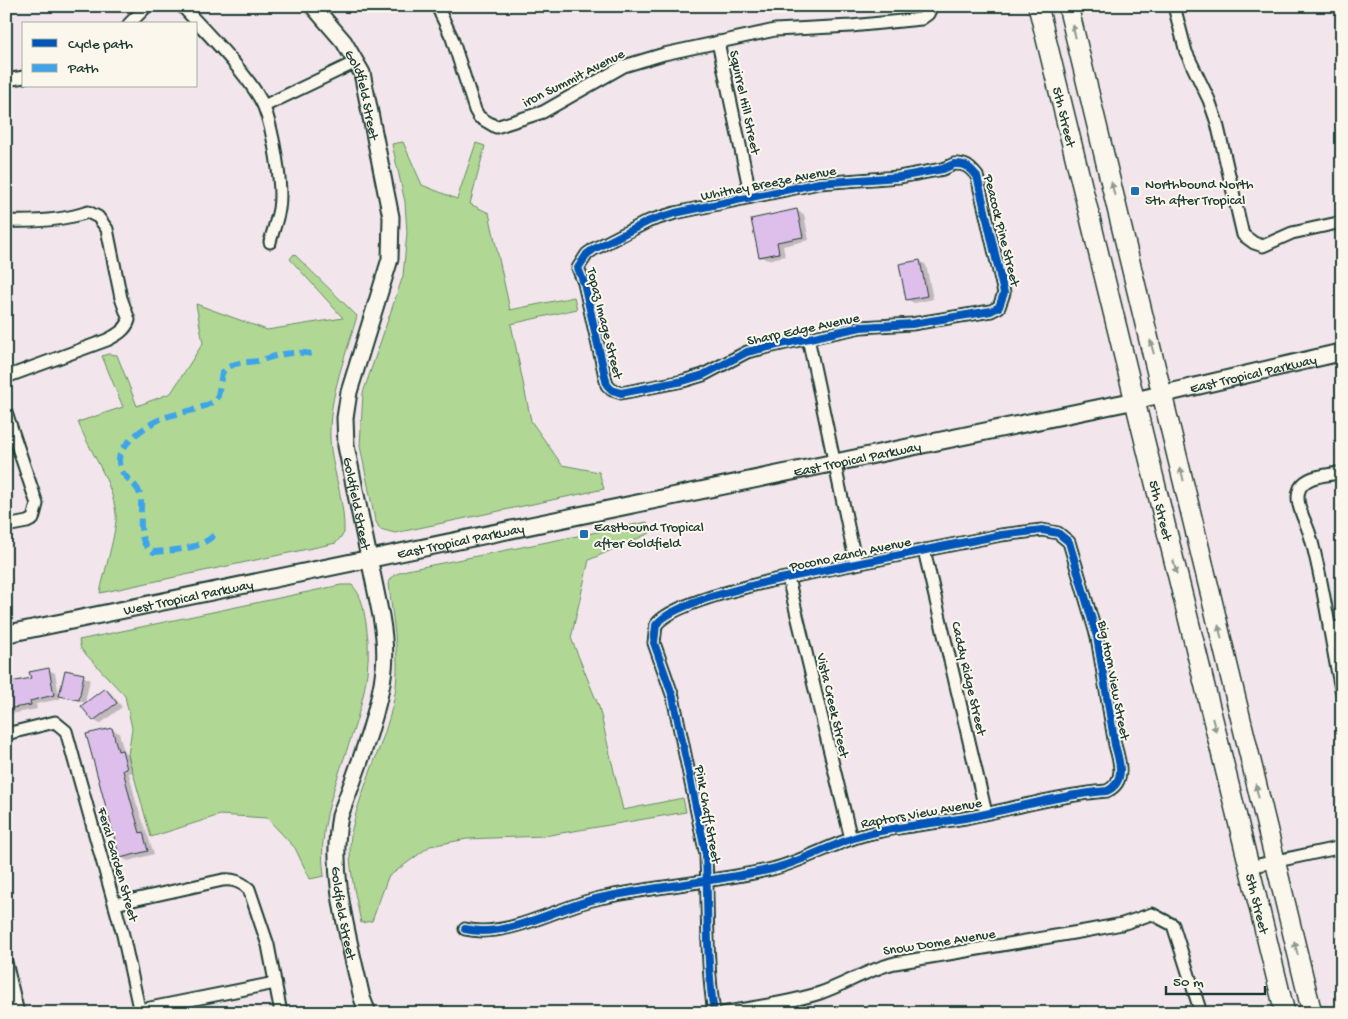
<svg xmlns="http://www.w3.org/2000/svg" width="1348" height="1019" viewBox="0 0 1348 1019" font-family="'Gochi Hand',sans-serif">
<rect width="100%" height="100%" fill="#f2e6ec"/>
<filter id="ink" filterUnits="userSpaceOnUse"><feTurbulence type="fractalNoise" baseFrequency=".02" numOctaves="2"/><feDisplacementMap in="SourceGraphic" scale="10" xChannelSelector="R" yChannelSelector="G"/><feConvolveMatrix kernelMatrix="1 2 1 2 8 2 1 2 1" color-interpolation-filters="sRGB"/></filter>
<g filter="url(#ink)">
<g fill="#b0d894" stroke="#688a64">
<polygon points="403,142 422,185 457,199 476,143 485,146 470,204 489,213 510,310 574,297 577,309 511,324 531,421 562,465 599,472 604,489 395,533 380,529 375,520 360,446 363,393 403,276 407,233 405,202 392,144"/>
<path d="M294 254 357 316C345 359 325 405 331 450 335 478 345 505 344 533L336 543 100 593C103 577 118 527 116 514 112 480 90 452 78 422L123 407 102 356 108 354 117 355 137 406 171 393 203 343 196 304 267 330 343 318 290 259Z"/>
<path d="M647 522 650 533 589 560 571 638 599 707 623 810 683 798 686 812 544 836 467 839 430 846 388 877 372 921 361 923C355 892 346 860 352 829 362 784 385 743 394 699 402 659 392 622 389 582L394 575 407 570Z"/>
<path d="M341 585H352C363 597 363 608 366 623 382 716 311 790 324 876L310 879 295 848 267 818 220 815 151 837 128 755 132 728 125 696 81 649 79 640Z"/>
</g>
<g fill="#0003">
<polygon points="797,211 804,214 809,240 783,246 785,256 767,260 760,256"/>
<polygon points="920,261 926,265 933,299 914,303 907,299"/>
<polygon points="49,670 55,673 60,699 36,704 37,709 6,715 6,679 8,684 32,679"/>
<polygon points="66,671 90,679 85,703 61,695"/>
<polygon points="105,689 111,693 122,707 100,724 94,720"/>
<polygon points="112,729 119,733 124,752 128,755 133,772 129,773 136,802 154,854 128,861 121,857"/>
</g>
<g fill="#debfec" stroke="#1f3d34">
<polygon points="797,209 803,237 777,242 779,253 759,257 751,219"/>
<polygon points="920,260 927,296 906,300 899,264"/>
<polygon points="49,668 54,695 30,701 31,705 6,709 6,683 31,678 29,672"/>
<polygon points="65,670 84,674 79,700 59,696"/>
<polygon points="105,688 117,703 93,721 81,706"/>
<polygon points="112,728 118,751 122,750 127,769 123,770 130,798 140,833 143,832 148,851 120,858 86,734"/>
</g>
<g fill="none" stroke-linecap="round" stroke-linejoin="round">
<defs>
<g id="minor">
<path d="M182 6C205 31 252 78 264 107 273 130 283 185 279 209 277 220 273 231 270 242"/>
<polyline points="437,6 452,38 475,110 479,117 496,127 543,112 624,66 664,54 775,30 851,26 921,19 928,14 932,6"/>
<polyline points="1174,6 1186,52 1209,100 1217,123 1243,235 1254,243 1263,246 1292,233 1342,222"/>
<polyline points="129,24 147,6"/>
<polyline points="718,42 751,197"/>
<polyline points="6,80 24,77"/>
<polyline points="264,106 356,62"/>
<path d="M954 164C966 163 970 168 977 176L1004 293 999 307 991 311 912 324 861 327 786 343 747 352 703 375 683 381 621 393 612 390 607 385 584 283 578 268 587 254 594 249 649 221 675 213 819 183 899 177 943 169Z"/>
<path d="M6 221C34 222 61 221 88 212L98 217 107 229 121 298 129 320C126 330 117 335 107 340L6 377"/>
<polyline points="808,338 856,564"/>
<polyline points="6,412 37,504 33,519 27,522 6,526"/>
<path d="M1342 472C1329 476 1308 474 1300 488 1293 502 1306 521 1310 535 1325 587 1330 641 1342 693"/>
<polyline points="924,550 986,813"/>
<polyline points="788,578 851,839"/>
<polyline points="1329,628 1342,627"/>
<polyline points="6,734 55,722 66,731 123,935 140,1013"/>
<polyline points="1249,867 1342,847"/>
<path d="M115 904 223 880C234 879 241 882 249 889L268 945 281 1013"/>
<path d="M465 929C508 939 557 907 600 898 656 886 715 882 772 869 801 862 828 846 857 837 889 827 931 824 965 818 1012 809 1059 795 1107 791 1126 782 1120 762 1115 745L1097 637 1069 542 1058 533 1042 530 1001 535 770 581C743 588 671 604 656 625L654 643 673 697 706 855C708 908 706 960 714 1013"/>
<polyline points="6,962 18,1013"/>
<polyline points="140,1010 275,983"/>
<path d="M722 1013C755 1007 789 1003 820 993 846 984 869 969 895 963L1085 931 1122 924 1152 914 1173 925 1201 1013"/>
</g>
<g id="tertiary">
<path id="s1" d="M313 6 344 42 362 73 391 217 390 259 349 392 345 418 346 446 381 616C384 633 386 651 384 669 379 715 356 772 340 816 329 877 349 938 362 998L368 1013"/>
</g>
<g id="secondary">
<path id="s2" d="M6 634 1133 401 1342 352"/>
</g>
<g id="primary">
<path id="s3" d="M1038 6 1285 1013"/>
<polyline points="1068,6 1312,1013"/>
</g>
</defs>
<use href="#minor" stroke="#1f3d34" stroke-width="15"/>
<use href="#tertiary" stroke="#1f3d34" stroke-width="19"/>
<use href="#secondary" stroke="#1f3d34" stroke-width="20"/>
<use href="#primary" stroke="#1f3d34" stroke-width="22"/>
<use href="#minor" stroke="#fbf7ec" stroke-width="11"/>
<use href="#tertiary" stroke="#fbf7ec" stroke-width="15"/>
<use href="#secondary" stroke="#fbf7ec" stroke-width="16"/>
<use href="#primary" stroke="#fbf7ec" stroke-width="19"/>
<path stroke="#3da4eb" stroke-width="6" stroke-dasharray="12 6" stroke-linecap="butt" d="M214 535C199 550 174 550 154 552 138 546 141 522 141 507 143 479 121 483 119 462 117 445 149 423 163 418 180 412 199 411 214 401L218 396 222 373C234 359 247 364 262 360 282 354 290 351 312 354"/>
<defs>
<g id="cycleway">
<path d="M954 164C966 163 970 168 977 176L1004 293 999 307 991 311 912 324 861 327 786 343 747 352 703 375 683 381 621 393 612 390 607 385 584 283 578 268 587 254 594 249 649 221 675 213 819 183 899 177 943 169Z"/>
<path d="M465 929C508 939 557 907 600 898 656 886 715 882 772 869 801 862 828 846 857 837 889 827 931 824 965 818 1012 809 1059 795 1107 791 1126 782 1120 762 1115 745L1097 637 1069 542 1058 533 1042 530 1001 535 770 581C743 588 671 604 656 625L654 643 673 697 706 855C708 908 706 960 714 1013"/>
</g>
</defs>
<use href="#cycleway" stroke="#fbf7ec" stroke-width="11"/>
<use href="#cycleway" stroke="#0057b8" stroke-width="8"/>
</g>
<defs><path id="oneway-solid" d="M-6-.8H1V-3.2L6.5 0L1 3.2V.8H-6Z" transform="scale(1.25)"/></defs>
<g fill="#8d9a90">
<use href="#oneway-solid" transform="translate(1074 31) rotate(-104)"/>
<use href="#oneway-solid" transform="translate(1113 189) rotate(-104)"/>
<use href="#oneway-solid" transform="translate(1152 347) rotate(-104)"/>
<use href="#oneway-solid" transform="translate(1182 474) rotate(-103)"/>
<use href="#oneway-solid" transform="translate(1175 567) rotate(76)"/>
<use href="#oneway-solid" transform="translate(1220 632) rotate(-103)"/>
<use href="#oneway-solid" transform="translate(1214 725) rotate(76)"/>
<use href="#oneway-solid" transform="translate(1257 791) rotate(-103)"/>
<use href="#oneway-solid" transform="translate(1296 948) rotate(-104)"/>
</g>
</g>
<g fill="#1f6fb2" stroke="#fbf7ec" stroke-width="2">
<rect x="1130" y="186" width="10" height="10" rx="2.5"/>
<rect x="579" y="529" width="10" height="10" rx="2.5"/>
</g>
<g text-anchor="middle" stroke-width="4" stroke-linejoin="round" paint-order="stroke">
<g font-size="14" fill="#1f3d34" stroke="#fbf7ec">
<text transform="translate(573 77) rotate(-27)" y="5">iron Summit Avenue</text>
<text dy="5" stroke="none"><textPath href="#s1" startOffset="104">Goldfield Street</textPath></text>
<text transform="translate(746 102) rotate(78)" y="5">Squirrel Hill Street</text>
<text dy="5" stroke="none"><textPath href="#s3" startOffset="114">5th Street</textPath></text>
<text transform="translate(768 182) rotate(-11)" y="5">Whitney Breeze Avenue</text>
<text transform="translate(1003 230) rotate(76)" y="5">Peacock Pine Street</text>
<text transform="translate(606 323) rotate(76)" y="5">Topaz Image Street</text>
<text transform="translate(803 328) rotate(-12)" y="5">Sharp Edge Avenue</text>
<text dy="5" stroke="none"><textPath href="#s2" startOffset="1274">East Tropical Parkway</textPath></text>
<text dy="5" stroke="none"><textPath href="#s2" startOffset="869">East Tropical Parkway</textPath></text>
<text dy="5" stroke="none"><textPath href="#s1" startOffset="524">Goldfield Street</textPath></text>
<text dy="5" stroke="none"><textPath href="#s3" startOffset="519">5th Street</textPath></text>
<text dy="5" stroke="none"><textPath href="#s2" startOffset="464">East Tropical Parkway</textPath></text>
<text transform="translate(850 553) rotate(-12)" y="5">Pocono Ranch Avenue</text>
<text dy="5" stroke="none"><textPath href="#s2" startOffset="186">West Tropical Parkway</textPath></text>
<text transform="translate(970 678) rotate(77)" y="5">Caddy Ridge Street</text>
<text transform="translate(1115 680) rotate(79)" y="5">Big Horn View Street</text>
<text transform="translate(834 705) rotate(77)" y="5">Vista Creek Street</text>
<text transform="translate(921 812) rotate(-10)" y="5">Raptors View Avenue</text>
<text transform="translate(709 814) rotate(80)" y="5">Pink Chaff Street</text>
<text transform="translate(119 864) rotate(74)" y="5">Feral Garden Street</text>
<text dy="5" stroke="none"><textPath href="#s3" startOffset="924">5th Street</textPath></text>
<text dy="5" stroke="none"><textPath href="#s1" startOffset="944">Goldfield Street</textPath></text>
<text transform="translate(939 941) rotate(-9)" y="5">Snow Dome Avenue</text>
</g>
<g font-size="14" fill="#1f3d34" stroke="#fbf7ec" text-anchor="start">
<text x="1145" y="188">Northbound North<tspan x="1145" dy="16">5th after Tropical</tspan></text>
<text x="594" y="531">Eastbound Tropical<tspan x="594" dy="16">after Goldfield</tspan></text>
</g>
</g>
<rect width="1348" height="1019" fill="none" stroke="#fbf7ec" stroke-width="25"/>
<rect x="12" y="12" width="1323" height="994" fill="none" stroke="#1f3d34" stroke-width="2" filter="url(#ink)"/>
<rect x="22" y="22" width="175" height="65" fill="#fbf7ec" stroke="#a3ada2"/>
<rect x="32" y="39" width="25" height="8" fill="#0057b8" stroke="#a3ada2"/>
<text x="68" y="48" font-size="15" fill="#1f3d34">Cycle path</text>
<rect x="32" y="64" width="25" height="8" fill="#3da4eb" stroke="#a3ada2"/>
<text x="68" y="72" font-size="15" fill="#1f3d34">Path</text>
<path d="M1166 986v8h99v-8" fill="none" stroke="#1f3d34" stroke-width="2.5"/>
<text x="1173" y="986" font-size="15" fill="#1f3d34" stroke="#fbf7ec" stroke-width="4" paint-order="stroke">50 m</text>
</svg>
